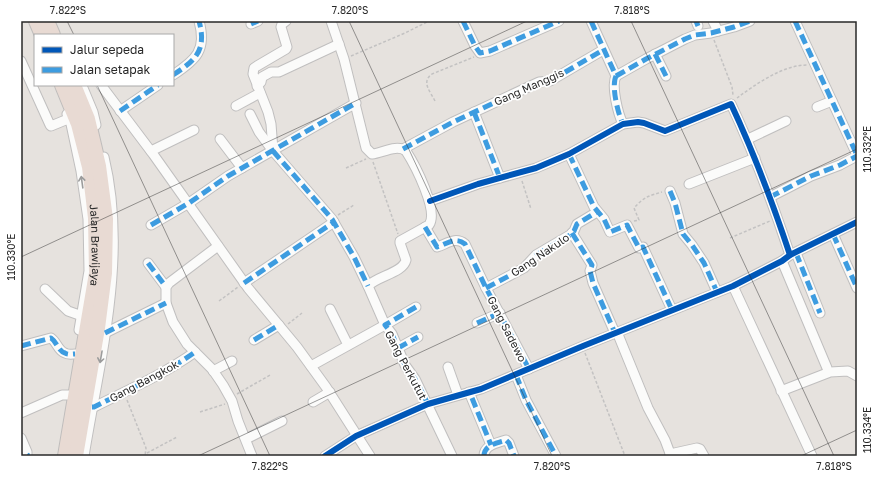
<svg xmlns="http://www.w3.org/2000/svg" width="878" height="477" viewBox="0 0 878 477" font-family="'Golos Text',sans-serif">
<rect width="100%" height="100%" fill="#e6e2de"/>
<g fill="none" stroke-linecap="round" stroke-linejoin="round">
<defs>
<g id="minor">
<polyline points="463,21 475,46 480,53 490,51 559,21"/>
<path d="M591 21 616 76C611 86 618 114 623 124"/>
<polyline points="696,21 698,26"/>
<polyline points="713,21 718,31"/>
<polyline points="795,21 857,155"/>
<polyline points="251,24 258,21"/>
<polyline points="655,54 666,76"/>
<polyline points="21,61 50,125 51,126 68,119"/>
<path d="M173 75C196 60 207 50 199 21"/>
<polyline points="616,76 646,59 685,39 695,35 711,33 734,27 750,21"/>
<polyline points="101,85 153,154 248,288 297,347 326,387 370,456"/>
<polyline points="257,86 261,82 262,77 271,72 279,72 339,44"/>
<polyline points="83,88 93,112 96,125"/>
<polyline points="236,106 260,93"/>
<polyline points="817,107 832,101"/>
<polyline points="120,111 158,85"/>
<polyline points="474,112 500,178"/>
<polyline points="67,114 71,124 81,171 88,219 89,271 79,330"/>
<polyline points="250,114 259,132 273,151 332,219 354,257 368,286"/>
<polyline points="220,139 242,168"/>
<polyline points="748,139 786,121"/>
<polyline points="403,149 453,122 539,82 550,81 603,50"/>
<polyline points="273,150 271,124 268,112 253,74 254,68 257,66 286,49 287,47 281,27 282,24 286,21"/>
<polyline points="151,151 194,130"/>
<polyline points="569,154 594,207 604,219 610,232 627,225 639,248 643,247 672,310"/>
<polyline points="689,184 755,158"/>
<polyline points="670,191 675,203 683,234 692,245 704,263 717,292"/>
<polyline points="770,197 811,176 840,165 857,156"/>
<path d="M430 201 478 184 536 168 569 154 623 124 638 122 644 123 665 131 731 104C754 153 773 204 790 255"/>
<polyline points="151,225 189,203 228,176 356,103"/>
<path d="M425 227 437 247C447 244 455 236 465 244L486 288 529 369"/>
<polyline points="572,233 592,265 590,271 593,283 615,333"/>
<polyline points="833,234 857,288"/>
<polyline points="218,246 169,283 166,287 166,303 173,322 187,344 212,369 223,385 232,401 238,421 252,456"/>
<polyline points="796,253 820,313"/>
<polyline points="782,261 827,368"/>
<polyline points="148,263 166,287"/>
<polyline points="244,283 334,222"/>
<polyline points="733,286 812,456"/>
<polyline points="486,288 524,268 536,255 570,235 574,231 577,224 597,212"/>
<polyline points="45,289 68,311 82,316"/>
<polyline points="416,307 385,325 392,334 405,365 415,379 452,456"/>
<polyline points="330,309 348,345"/>
<polyline points="477,323 500,313"/>
<polyline points="617,332 648,408 665,440 671,456"/>
<polyline points="105,333 166,303"/>
<polyline points="254,340 279,325"/>
<path d="M21 346 51 338C57 342 58 351 65 353 68 355 72 354 75 354"/>
<polyline points="398,348 418,337"/>
<path d="M311 366 385 325 368 286C377 276 403 273 406 260L400 243V241L429 225C439 211 415 165 406 151 397 144 382 153 372 154L366 148 344 59 331 21"/>
<polyline points="448,367 458,395"/>
<polyline points="213,371 232,361"/>
<polyline points="516,375 526,400 556,456"/>
<polyline points="781,391 830,372 848,371 857,376"/>
<polyline points="469,392 491,445"/>
<polyline points="313,402 330,392"/>
<path d="M92 407H94C126 391 166 373 195 352"/>
<polyline points="21,413 62,395 69,395"/>
<polyline points="21,438 27,452 27,456"/>
<polyline points="246,439 282,421"/>
<polyline points="670,454 697,448 700,449 704,456"/>
<path d="M84 456C100 358 128 256 104 157"/>
<polyline points="325,456 356,436 428,404 481,389 583,346 733,286 782,261 790,255 857,222"/>
<path d="M484 456C484 445 497 443 506 440L509 443 514 456"/>
</g>
<g id="highway">
<polyline points="36,21 42,35"/>
<polyline points="47,21 53,35"/>
<path id="s1" d="M62 85 78 124 89 167 95 218 96 273 65 456"/>
<polyline points="74,85 88,119 99,166 106,219 105,273 98,328 76,456"/>
</g>
</defs>
<use href="#minor" stroke="#c0bfbf" stroke-width="11"/>
<use href="#highway" stroke="#bfbdbc" stroke-width="16"/>
<g stroke="#c3c2c2" stroke-width="1.5" stroke-dasharray="3 2" stroke-linecap="butt">
<polyline points="714,40 732,87 733,95"/>
<polyline points="351,56 405,33 429,21"/>
<path d="M737 98C756 84 783 65 807 65"/>
<path d="M435 101C430 91 421 82 432 74L474 57"/>
<polyline points="373,162 398,234"/>
<polyline points="346,168 366,159"/>
<polyline points="522,181 531,209"/>
<polyline points="338,215 354,205"/>
<path d="M634 221 639 220 634 208C644 197 648 196 662 192"/>
<polyline points="730,238 770,221"/>
<polyline points="219,301 238,287"/>
<polyline points="288,324 302,313"/>
<polyline points="585,353 625,456"/>
<polyline points="237,394 270,375"/>
<polyline points="127,400 146,448 145,456"/>
<polyline points="200,412 225,404"/>
<polyline points="147,453 177,437"/>
</g>
<use href="#minor" stroke="#fbfbfa" stroke-width="9"/>
<use href="#highway" stroke="#e8dad3" stroke-width="14"/>
<g stroke="#3d9ce0" stroke-width="5" stroke-dasharray="10 5" stroke-linecap="butt">
<polyline points="463,21 475,46 480,53 490,51 559,21"/>
<path d="M591 21 616 76C611 86 618 114 623 124"/>
<polyline points="696,21 698,26"/>
<polyline points="795,21 857,155"/>
<polyline points="251,24 258,21"/>
<polyline points="655,54 666,76"/>
<path d="M173 75C196 60 207 50 199 21"/>
<polyline points="616,76 646,59 685,39 695,35 711,33 734,27 750,21"/>
<polyline points="120,111 158,85"/>
<polyline points="474,112 500,178"/>
<polyline points="403,149 453,122 539,82 550,81 603,50"/>
<polyline points="273,151 332,219 354,257 368,286"/>
<polyline points="569,154 594,207 604,219 610,232 627,225 639,248 643,247 672,310"/>
<polyline points="670,191 675,203 683,234 692,245 704,263 717,292"/>
<polyline points="770,197 811,176 840,165 857,156"/>
<polyline points="151,225 189,203 228,176 356,103"/>
<path d="M425 227 437 247C447 244 455 236 465 244L486 288 529 369"/>
<polyline points="572,233 592,265 590,271 593,283 615,333"/>
<polyline points="833,234 857,288"/>
<polyline points="796,253 820,313"/>
<polyline points="148,263 166,287"/>
<polyline points="244,283 334,222"/>
<polyline points="486,288 524,268 536,255 570,235 574,231 577,224 597,212"/>
<polyline points="416,307 385,325 392,334 405,365 415,379 428,404"/>
<polyline points="477,323 500,313"/>
<polyline points="105,333 166,303"/>
<polyline points="254,340 279,325"/>
<path d="M21 346 51 338C57 342 58 351 65 353 68 355 72 354 75 354"/>
<polyline points="398,348 418,337"/>
<polyline points="516,375 526,400 556,456"/>
<polyline points="472,398 491,445"/>
<path d="M92 407H94C126 391 166 373 195 352"/>
<polyline points="27,455 29,456"/>
<path d="M484 456C484 445 497 443 506 440L509 443 514 456"/>
</g>
<defs>
<g id="cycleway">
<path d="M430 201 478 184 536 168 569 154 623 124 638 122 644 123 665 131 731 104C754 153 773 204 790 255"/>
<polyline points="325,456 356,436 428,404 481,389 583,346 733,286 782,261 790,255 857,222"/>
</g>
</defs>
<use href="#cycleway" stroke="#fff" stroke-width="8"/>
<use href="#cycleway" stroke="#0057b8" stroke-width="6"/>
</g>
<defs><path id="oneway-shaft" d="M-6 0H5M1.5-3L5.5 0L1.5 3" fill="none" stroke-width="1.6" stroke-linecap="round" stroke-linejoin="round"/></defs>
<g stroke="#9c9c9c">
<use href="#oneway-shaft" transform="translate(82 182) rotate(-98)"/>
<use href="#oneway-shaft" transform="translate(101 357) rotate(100)"/>
</g>
<path fill="none" stroke="#282828" stroke-width="1" stroke-opacity="0.45" d="M67 21 74 35M349 21 552 456M631 21 834 456M97 85 270 456M21 257 527 21M198 456 857 149M801 456 857 430"/>
<g text-anchor="middle" stroke-width="3.5" stroke-linejoin="round" paint-order="stroke">
<g font-size="11" fill="#282828" stroke="#fff">
<text transform="translate(529 87) rotate(-24)" y="4">Gang Manggis</text>
<text dy="4" stroke="none"><textPath href="#s1" startOffset="165">Jalan Brawijaya</textPath></text>
<text transform="translate(540 255) rotate(-34)" y="4">Gang Nakulo</text>
<text transform="translate(507 329) rotate(63)" y="4">Gang Sadewo</text>
<text transform="translate(406 365) rotate(62)" y="4">Gang Perkutut</text>
<text transform="translate(144 381) rotate(-28)" y="4">Gang Bangkok</text>
</g>
</g>
<rect width="878" height="477" fill="none" stroke="#ffffff" stroke-width="44"/>
<rect x="34" y="34" width="140" height="52" fill="#ffffff" stroke="#a9a9a9"/>
<rect x="42" y="47" width="20" height="6" fill="#0057b8" stroke="#a9a9a9"/>
<text x="70" y="54" font-size="12" fill="#282828">Jalur sepeda</text>
<rect x="42" y="67" width="20" height="6" fill="#3d9ce0" stroke="#a9a9a9"/>
<text x="70" y="74" font-size="12" fill="#282828">Jalan setapak</text>
<rect x="22" y="22" width="834" height="433" fill="none" stroke="#282828" stroke-width="1.5"/>
<g font-size="10" text-anchor="middle" fill="#282828">
<text x="68" y="14">7.822°S</text>
<text x="350" y="14">7.820°S</text>
<text x="632" y="14">7.818°S</text>
<text transform="translate(867 149) rotate(-90)" y="4">110.332°E</text>
<text transform="translate(11 257) rotate(-90)" y="4">110.330°E</text>
<text transform="translate(867 430) rotate(-90)" y="4">110.334°E</text>
<text x="270" y="470">7.822°S</text>
<text x="552" y="470">7.820°S</text>
<text x="834" y="470">7.818°S</text>
</g>
</svg>
